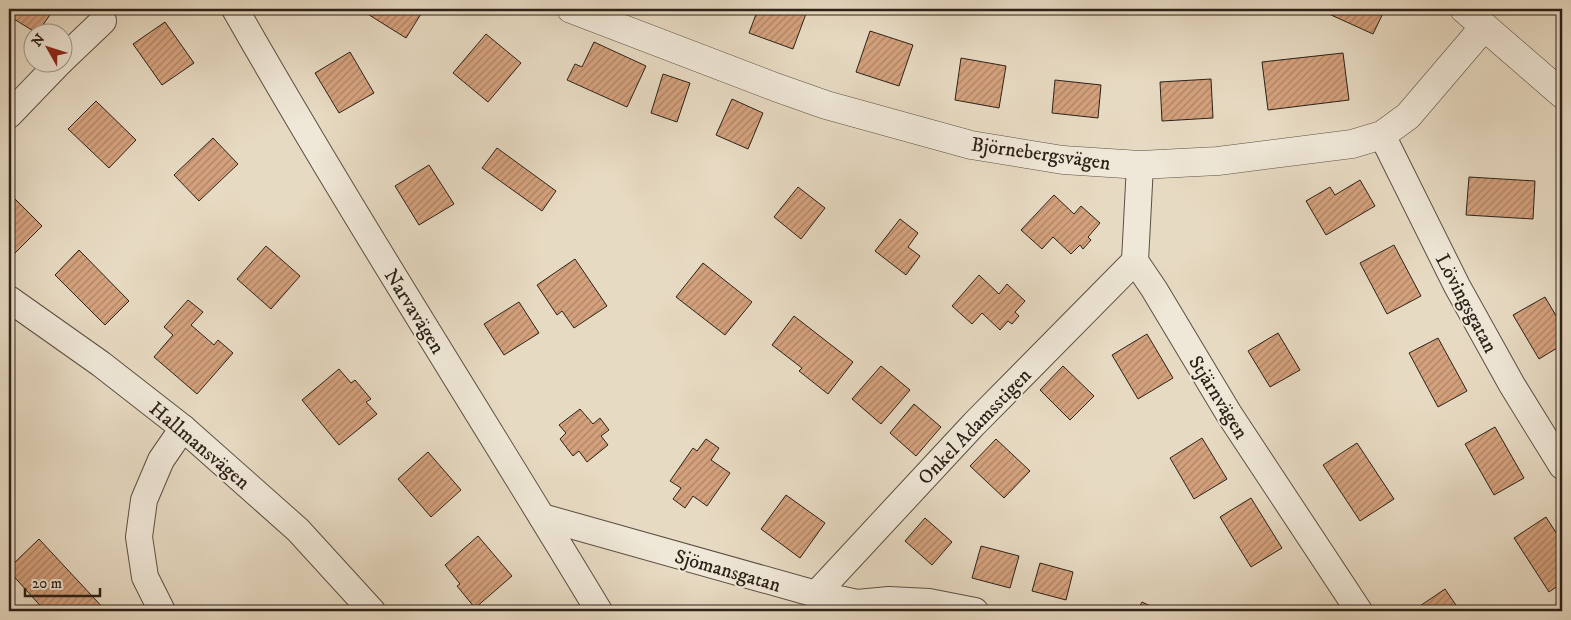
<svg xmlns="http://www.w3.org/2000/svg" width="1571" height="620" viewBox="0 0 1571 620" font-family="'IM FELL DW Pica',serif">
<defs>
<pattern id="building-hatch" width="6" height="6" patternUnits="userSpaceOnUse" patternTransform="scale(1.25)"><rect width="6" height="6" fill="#d4a17d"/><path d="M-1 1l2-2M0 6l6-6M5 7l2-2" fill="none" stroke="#ac8365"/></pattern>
</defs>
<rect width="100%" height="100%" fill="#e7dac2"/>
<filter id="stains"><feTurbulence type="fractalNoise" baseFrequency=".004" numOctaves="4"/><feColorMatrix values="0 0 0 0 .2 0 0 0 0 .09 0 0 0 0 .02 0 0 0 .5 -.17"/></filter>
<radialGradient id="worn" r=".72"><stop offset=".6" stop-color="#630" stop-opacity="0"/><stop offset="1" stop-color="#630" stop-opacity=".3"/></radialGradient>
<g fill="url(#building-hatch)" stroke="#2c2118">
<polygon points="9,9 54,9 38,32 35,32 9,16"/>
<polygon points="369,9 424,9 406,38 366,13"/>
<polygon points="758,9 802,9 807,11 793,49 749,33"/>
<polygon points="1318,9 1385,9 1373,34"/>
<polygon points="165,22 194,63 162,85 133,44"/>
<polygon points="870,31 913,45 899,86 856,72"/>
<polygon points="486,34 521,63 488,102 453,73"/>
<polygon points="594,42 646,66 627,107 567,80 575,64 582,67"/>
<polygon points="350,52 374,93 339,113 315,73"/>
<polygon points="1343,53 1349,100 1268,110 1262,62"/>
<polygon points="961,58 1006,66 999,108 955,100"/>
<polygon points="663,74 690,83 677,122 651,113"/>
<polygon points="1211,79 1213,118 1162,121 1160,82"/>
<polygon points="1055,80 1101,85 1098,118 1052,113"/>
<polygon points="732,99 763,113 748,149 716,135"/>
<polygon points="96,101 136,140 109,168 68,129"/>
<polygon points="213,138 238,164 199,201 174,175"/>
<polygon points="497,148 556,191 542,211 482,168"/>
<polygon points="429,165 454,204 419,225 395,186"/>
<polygon points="1469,177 1535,181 1533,219 1466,215"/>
<polygon points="1360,180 1375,206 1326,235 1306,201 1330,187 1335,195"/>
<polygon points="798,187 825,208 801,239 774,217"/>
<polygon points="9,193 42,226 9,259"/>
<polygon points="1054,195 1074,214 1081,206 1100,223 1088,237 1091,240 1083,249 1080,245 1071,254 1053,237 1042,249 1021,230"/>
<polygon points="900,219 918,233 908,247 920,256 906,275 875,251"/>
<polygon points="1394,245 1421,296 1387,314 1360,263"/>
<polygon points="266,246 300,276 271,309 237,279"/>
<polygon points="79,250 129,301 105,325 55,275"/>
<polygon points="575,259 607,306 574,328 562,311 557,315 537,285"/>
<polygon points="703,263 752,302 725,335 676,297"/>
<polygon points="979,275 999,294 1007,284 1025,301 1015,312 1019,316 1012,324 1008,321 1000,330 982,313 972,324 952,306"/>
<polygon points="1545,297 1562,326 1562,345 1539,359 1513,315"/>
<polygon points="188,300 203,312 191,325 214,345 218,340 233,353 197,394 154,357 173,335 164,327"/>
<polygon points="519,302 539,333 504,355 484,324"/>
<polygon points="794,316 853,362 828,394 799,371 802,368 772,345"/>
<polygon points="1278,333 1300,370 1270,387 1248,351"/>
<polygon points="1147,334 1173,378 1138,399 1112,355"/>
<polygon points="1438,338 1467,391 1438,407 1409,353"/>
<polygon points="881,366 910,390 881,424 852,399"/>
<polygon points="1063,366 1094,396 1070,420 1040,390"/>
<polygon points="339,369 351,383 355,380 371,399 366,402 377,414 339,445 302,400"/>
<polygon points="914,404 941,427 916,456 890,433"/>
<polygon points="580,409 593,424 600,418 609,430 601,436 608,445 587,462 579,451 573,456 560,439 566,433 559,425"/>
<polygon points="1495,427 1524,478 1494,495 1465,444"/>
<polygon points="1202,438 1227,479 1194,499 1170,458"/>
<polygon points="706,439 719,448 711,460 730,473 707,506 693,496 685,508 673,499 681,488 670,481 693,448 697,451"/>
<polygon points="996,439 1030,471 1004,498 970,466"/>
<polygon points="1357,443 1394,499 1360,521 1323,465"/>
<polygon points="428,452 461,490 431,517 398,479"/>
<polygon points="786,495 825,523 800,558 761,529"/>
<polygon points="1251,498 1282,548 1251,567 1220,517"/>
<polygon points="1546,517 1562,542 1562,583 1549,592 1514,538"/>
<polygon points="925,518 952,542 932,565 905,541"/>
<polygon points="478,536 512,576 475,608 457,586 460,584 445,565"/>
<polygon points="39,539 106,611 45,611 9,571 9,568"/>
<polygon points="981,546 1019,556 1010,588 972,578"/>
<polygon points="1040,563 1073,572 1066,600 1032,591"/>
<polygon points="1445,589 1460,611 1420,611 1417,608"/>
<polygon points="1142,602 1161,611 1137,611"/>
</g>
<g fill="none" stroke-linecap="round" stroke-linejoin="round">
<defs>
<g id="minor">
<path d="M235 9C351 213 478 410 599 611"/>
<polyline points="62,60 103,21"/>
<polyline points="9,115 60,62"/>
<polyline points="1382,135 1457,286 1512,385 1562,466"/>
<polyline points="1140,165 1135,261 1154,289 1229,414 1359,611"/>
<polyline points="9,299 101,364 183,428 298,530 372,611"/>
<polyline points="542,517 816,594 857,603 889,600 929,602 975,611"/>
<polyline points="816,594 974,424 1135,261"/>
<polyline points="162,611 145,577 139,537 144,500 161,460 183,428"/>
</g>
<g id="tertiary">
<polyline points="571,9 775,87 826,105 971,145 1063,160 1140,165 1218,161 1352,144 1382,135 1408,116 1484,27"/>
<polyline points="1464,9 1562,94"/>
</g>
</defs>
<use href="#minor" stroke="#5b4f42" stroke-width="28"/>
<use href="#tertiary" stroke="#5b4f42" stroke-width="29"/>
<use href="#minor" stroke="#efe7d7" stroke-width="26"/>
<use href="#tertiary" stroke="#efe7d7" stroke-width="28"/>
</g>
<g text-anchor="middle" stroke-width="4" stroke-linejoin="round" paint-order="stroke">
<g font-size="20" fill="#2c2118" stroke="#efe7d7">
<text transform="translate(1041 153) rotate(8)" y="7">Björnebergsvägen</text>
<text transform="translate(1467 303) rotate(62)" y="7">Lövingsgatan</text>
<text transform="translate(415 311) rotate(58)" y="7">Narvavägen</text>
<text transform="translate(1219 397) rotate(58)" y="7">Stjärnvägen</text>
<text transform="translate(974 426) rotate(-46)" y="7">Onkel Adamsstigen</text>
<text transform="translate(200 445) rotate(40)" y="7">Hallmansvägen</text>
<text transform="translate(728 570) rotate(16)" y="7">Sjömansgatan</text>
</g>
</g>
<rect width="1571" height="620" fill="none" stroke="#e7dac2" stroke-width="30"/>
<rect x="10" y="10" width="1551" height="600" fill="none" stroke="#2c2118" stroke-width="2.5"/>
<rect x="15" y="15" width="1541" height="590" fill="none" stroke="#2c2118"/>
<g transform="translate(48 48) rotate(309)"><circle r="24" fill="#efe7d7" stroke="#a1988b"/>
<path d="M0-4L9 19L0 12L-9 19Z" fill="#8f2418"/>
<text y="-8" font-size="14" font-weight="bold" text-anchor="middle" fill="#2c2118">N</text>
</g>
<path d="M25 588v8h75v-8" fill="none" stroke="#2c2118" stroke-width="2.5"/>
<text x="32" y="588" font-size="15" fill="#2c2118" stroke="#efe7d7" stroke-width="4" paint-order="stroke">20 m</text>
<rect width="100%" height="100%" filter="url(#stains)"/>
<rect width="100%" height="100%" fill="url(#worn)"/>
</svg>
